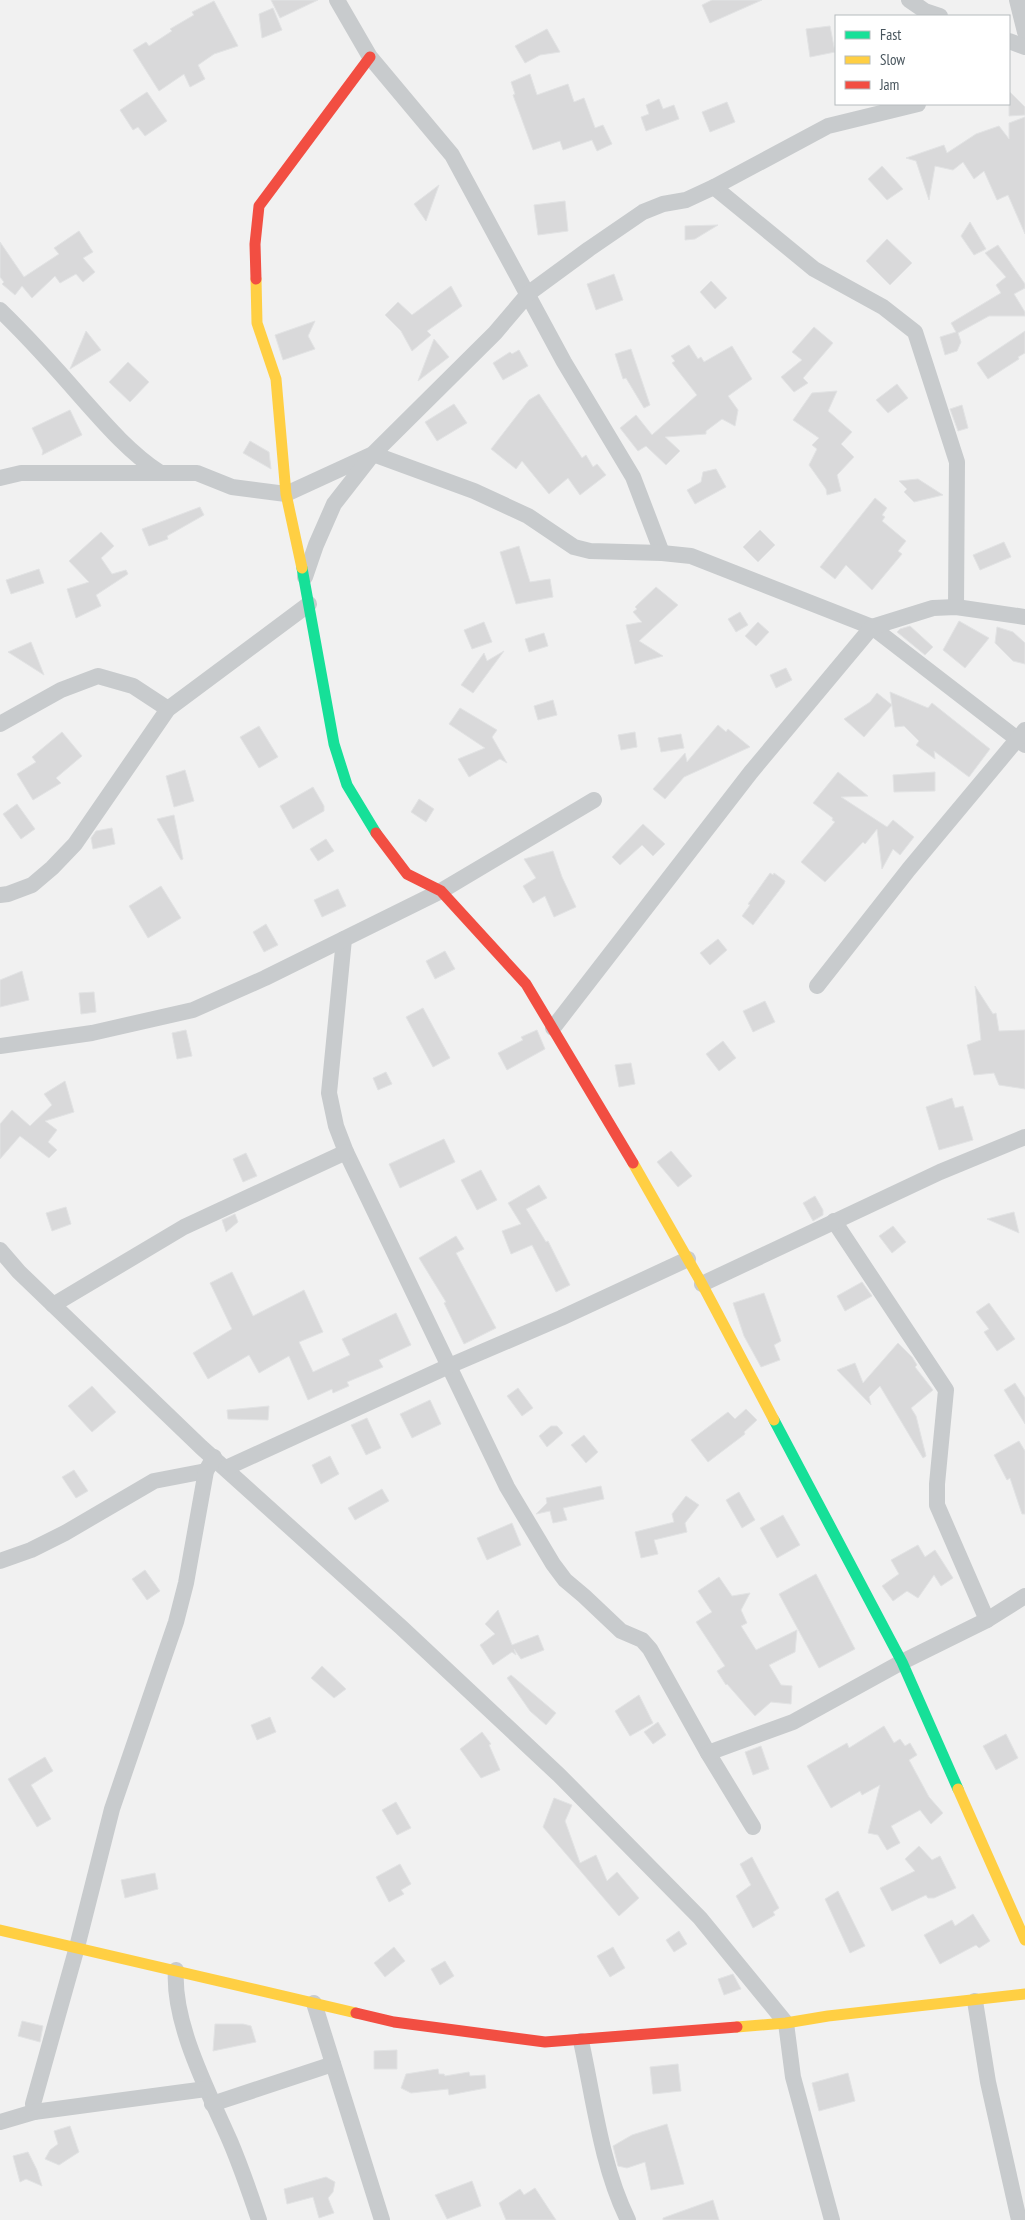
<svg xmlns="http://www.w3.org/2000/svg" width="1025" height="2220" viewBox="0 0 1025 2220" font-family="'PT Sans Narrow',sans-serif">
<rect width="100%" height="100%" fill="#f1f1f1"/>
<g fill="#d9d9da" stroke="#e2e3e4">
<polygon points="271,0 318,0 280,18"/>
<polygon points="712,0 762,0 710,23 702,5"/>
<polygon points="214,1 238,46 214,54 198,65 205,79 190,87 184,74 159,91 133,50 146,42 149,46 172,31 170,29 194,15 192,12"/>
<polygon points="273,8 282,30 262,38 259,14"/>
<polygon points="830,26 835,52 810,57 806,29"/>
<polygon points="547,29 560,52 540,55 525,63 515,46"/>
<polygon points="530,74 537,95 568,84 574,102 584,98 595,128 603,125 612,144 597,151 592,140 563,150 560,141 533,150 513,95 515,94 511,82"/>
<polygon points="1009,91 1025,107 1025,115 1009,116"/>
<polygon points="147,92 167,121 145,136 138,127 133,130 120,110"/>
<polygon points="659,99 663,109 674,105 679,119 646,131 641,117 649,114 646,105"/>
<polygon points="727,102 735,122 710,132 702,112"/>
<polygon points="1025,117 1025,234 1008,195 997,200 984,171 974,179 963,162 953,170 935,166 929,200 916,161 906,158 944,145 947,153 976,134 999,126 1009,139 1009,123"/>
<polygon points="882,166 903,189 887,200 868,179"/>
<polygon points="439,185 426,221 414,204"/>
<polygon points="565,201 568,231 538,235 534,205"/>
<polygon points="970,222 986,249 974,255 961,236"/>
<polygon points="718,225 695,239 685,240 685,226"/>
<polygon points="79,231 93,252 83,258 95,272 83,282 76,274 60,283 55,276 32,298 22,286 15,295 2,284 4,282 0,277 0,242 24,277 59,254 54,248"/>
<polygon points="887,239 912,263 890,285 866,261"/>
<polygon points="998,245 1025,284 1025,288 1014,294 1025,312 1025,316 989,316 958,333 961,342 957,351 945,355 940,337 956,332 951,323 1001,293 996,285 1006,277 985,253"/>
<polygon points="614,274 623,300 596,310 587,284"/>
<polygon points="711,281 727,298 715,309 700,292"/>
<polygon points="451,286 462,306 427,331 431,335 412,351 401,331 385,315 398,302 412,315"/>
<polygon points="315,321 308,336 315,349 283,360 275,335"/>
<polygon points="814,327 833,343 803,378 808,383 794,392 781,377 802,360 792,352"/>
<polygon points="86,331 101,350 70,369"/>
<polygon points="1025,331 1025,353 1018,357 1019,359 988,379 977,363"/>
<polygon points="434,339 449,357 418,381"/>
<polygon points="689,345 698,359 701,357 704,362 732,346 752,379 728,396 738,410 735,426 722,419 706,431 706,434 665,437 680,451 666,465 646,446 638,451 620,428 636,415 652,435 697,395 672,363 675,361 671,356"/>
<polygon points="631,349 650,405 644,408 626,378 623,379 615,354"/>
<polygon points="519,350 528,366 503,380 493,363 510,352 512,354"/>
<polygon points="128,362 149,382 130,402 109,382"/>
<polygon points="897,384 908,398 888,413 876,400"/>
<polygon points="837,391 828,411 852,432 841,444 854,457 837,475 841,491 827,495 826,489 809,465 817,449 812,445 819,438 793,420 812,393"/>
<polygon points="539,394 582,458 586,455 593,467 597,464 606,475 580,495 568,478 549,494 522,461 516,469 491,449 529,400"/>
<polygon points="454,404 467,423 437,441 425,422"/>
<polygon points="962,405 968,428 958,431 950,409"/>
<polygon points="70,410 82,435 42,455 43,451 32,428"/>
<polygon points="250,441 269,452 271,469 243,453"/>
<polygon points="716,469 726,487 695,504 687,490 701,482 703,472"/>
<polygon points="918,479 943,495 914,502 904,492 907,489 899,481"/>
<polygon points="875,498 887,508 882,515 885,517 882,521 906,541 898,551 902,554 872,590 846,565 835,579 820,567"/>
<polygon points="200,507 204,515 167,536 168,539 149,546 142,529"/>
<polygon points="760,530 775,545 758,562 743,547"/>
<polygon points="101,532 114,546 101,558 112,574 126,570 128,574 96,595 101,606 76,618 67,589 89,582 69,561"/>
<polygon points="1004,542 1011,557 980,570 973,555"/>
<polygon points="519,546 530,582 550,579 553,597 516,604 500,552"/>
<polygon points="39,569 44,583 11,594 6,580"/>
<polygon points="656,587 678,605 639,641 663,656 635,664 626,625 642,622 633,612 637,609 635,607"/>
<polygon points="740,612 748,625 736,632 728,619"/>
<polygon points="959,621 989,638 965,668 943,650"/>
<polygon points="484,622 492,642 472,649 464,630"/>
<polygon points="758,622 769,632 756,646 745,636"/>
<polygon points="910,626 933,647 925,655 897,632 900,629"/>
<polygon points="997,627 1013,632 1025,643 1025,664 1013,661 995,643"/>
<polygon points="544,633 548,646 529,652 525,639"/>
<polygon points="31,642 44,675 8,652"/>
<polygon points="504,651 473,693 461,685 484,653 487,661"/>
<polygon points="786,668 792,680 776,688 770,675"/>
<polygon points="890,692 928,708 932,703 990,749 969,777 934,751 935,759 916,745 919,741 904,726 895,727"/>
<polygon points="877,693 892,705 864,737 844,719 870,702"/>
<polygon points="553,700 557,715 538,720 534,706"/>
<polygon points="460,708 497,730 492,737 507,763 500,759 469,777 458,759 485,748 449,724"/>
<polygon points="718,725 726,732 728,729 750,747 684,777 665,799 653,789 685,753 687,762"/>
<polygon points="259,726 278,757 259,768 240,737"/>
<polygon points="62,732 82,756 56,778 61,783 33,800 17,774 36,762 32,757"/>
<polygon points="635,732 637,747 621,750 618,735"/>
<polygon points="681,734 684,748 661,752 658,738"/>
<polygon points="185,770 194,801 174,807 166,776"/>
<polygon points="838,772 868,796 841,797 887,827 893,820 914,837 900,855 893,849 882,869 877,829 865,844 863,842 825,882 801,862 835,822 832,820 833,818 813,803"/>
<polygon points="935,772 935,791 894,792 893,775"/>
<polygon points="313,787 324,806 324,811 293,829 280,806"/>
<polygon points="419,799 434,809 426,822 411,812"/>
<polygon points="17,804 35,829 21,839 3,814"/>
<polygon points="174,815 183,859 181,860 157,819"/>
<polygon points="643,824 665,844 653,856 642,845 620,865 612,857"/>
<polygon points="112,828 115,844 93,849 91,838 96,831"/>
<polygon points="326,839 334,851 318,861 310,849"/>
<polygon points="553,851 562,877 576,907 554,917 545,896 533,903 523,886 536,878 524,859"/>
<polygon points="770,873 773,875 774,873 785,881 784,884 753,925 742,916 750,905 748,904"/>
<polygon points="161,886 181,918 148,938 129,906"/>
<polygon points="338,889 346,906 322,917 314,900"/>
<polygon points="266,924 278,945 264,952 253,932"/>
<polygon points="718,939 727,950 710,965 700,953"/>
<polygon points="445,951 455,969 435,979 426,961"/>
<polygon points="22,971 29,1000 0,1007 0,980"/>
<polygon points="975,986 993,1014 996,1013 999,1031 1025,1030 1025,1089 999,1085 994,1073 974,1075 967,1045 981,1040"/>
<polygon points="94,992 96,1012 81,1014 79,993"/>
<polygon points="765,1001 775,1022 753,1032 743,1011"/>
<polygon points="423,1008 450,1058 433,1067 406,1017"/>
<polygon points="186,1030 192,1056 177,1059 172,1033"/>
<polygon points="537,1030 545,1049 507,1070 498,1053 523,1040 521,1037"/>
<polygon points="723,1041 736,1058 719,1071 706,1054"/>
<polygon points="631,1063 635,1084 619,1087 615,1065"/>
<polygon points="386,1072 392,1084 378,1090 373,1078"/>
<polygon points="65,1081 74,1112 45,1121 57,1130 48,1142 57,1150 49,1158 20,1136 0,1159 0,1124 12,1110 30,1126 52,1105 44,1094"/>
<polygon points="952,1098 955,1108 963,1106 973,1140 939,1150 926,1107"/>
<polygon points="444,1139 455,1162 400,1188 389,1164"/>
<polygon points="671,1151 692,1176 678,1187 657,1162"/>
<polygon points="246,1153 257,1176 243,1182 233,1159"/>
<polygon points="481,1170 497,1200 477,1210 461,1180"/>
<polygon points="539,1185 547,1198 526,1209 546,1242 548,1241 570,1285 556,1292 532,1245 511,1254 502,1231 521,1224 508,1203"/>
<polygon points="815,1196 823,1210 823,1215 813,1221 803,1203"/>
<polygon points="66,1207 71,1224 52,1231 46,1213"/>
<polygon points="1014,1212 1019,1233 987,1219"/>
<polygon points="235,1214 238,1222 226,1232 222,1220"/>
<polygon points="893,1226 906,1242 892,1253 879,1236"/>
<polygon points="456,1236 464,1249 456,1253 496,1328 464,1344 444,1303 446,1302 419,1258"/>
<polygon points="232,1272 253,1316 304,1290 323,1332 299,1342 313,1372 350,1355 342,1339 396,1313 411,1345 379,1360 383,1367 347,1382 349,1386 333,1393 332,1389 308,1400 289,1356 259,1373 249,1355 208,1379 193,1353 232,1329 210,1283"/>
<polygon points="862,1282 872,1296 845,1311 837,1296"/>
<polygon points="764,1293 781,1341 774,1345 780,1360 761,1367 744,1336 733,1303"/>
<polygon points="989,1303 1015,1339 997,1351 984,1332 989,1329 976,1312"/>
<polygon points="898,1343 912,1357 917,1365 915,1367 933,1390 911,1408 916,1416 926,1456 923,1458 880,1386 869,1397 871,1405 837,1370 855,1363 863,1383"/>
<polygon points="1015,1383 1025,1398 1025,1424 1004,1390"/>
<polygon points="92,1386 116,1412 92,1432 68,1406"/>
<polygon points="518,1388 533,1408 522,1416 507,1396"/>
<polygon points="430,1400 441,1424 412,1438 400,1414"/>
<polygon points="269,1406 268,1420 228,1419 227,1410"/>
<polygon points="746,1409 757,1420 744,1432 745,1434 708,1462 691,1440 728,1412 735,1419"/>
<polygon points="367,1418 381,1448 366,1455 351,1425"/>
<polygon points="551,1426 557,1426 563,1433 547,1447 539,1436"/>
<polygon points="584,1435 598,1452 586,1463 571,1445"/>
<polygon points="1019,1441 1025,1451 1025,1514 1022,1514 1010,1478 1007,1480 994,1455"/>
<polygon points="330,1456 339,1474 321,1484 312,1465"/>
<polygon points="74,1470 88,1491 76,1498 62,1477"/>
<polygon points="601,1486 604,1499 563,1508 567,1520 553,1523 550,1511 536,1514 547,1503 546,1498"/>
<polygon points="382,1489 389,1501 355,1520 348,1508"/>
<polygon points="739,1492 755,1520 742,1528 726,1500"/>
<polygon points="686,1496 699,1505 685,1523 687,1532 654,1540 658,1554 641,1558 635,1532 674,1522 672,1514"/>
<polygon points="783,1515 800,1545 777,1558 760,1528"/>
<polygon points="512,1523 521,1545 487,1560 477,1538"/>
<polygon points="918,1545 925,1557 935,1550 953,1578 941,1586 934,1575 918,1598 907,1591 893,1601 882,1586 899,1574 891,1560"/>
<polygon points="145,1570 160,1591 147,1600 132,1579"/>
<polygon points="816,1574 855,1649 819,1668 779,1594"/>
<polygon points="719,1577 732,1596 750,1593 741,1610 747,1623 741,1626 756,1650 797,1630 795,1652 769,1665 781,1685 792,1686 791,1704 771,1702 755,1716 727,1684 726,1685 717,1671 725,1666 696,1622 712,1612 698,1591"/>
<polygon points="498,1610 512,1645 538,1635 544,1650 521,1659 514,1649 516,1655 512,1652 493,1665 480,1645 495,1634 485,1624"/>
<polygon points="322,1666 346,1689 334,1698 311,1678"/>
<polygon points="511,1675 556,1713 546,1725 530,1711 507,1678"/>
<polygon points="639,1695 653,1723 630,1736 615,1711"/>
<polygon points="270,1717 276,1732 257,1740 251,1725"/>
<polygon points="658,1722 666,1735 653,1744 644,1732"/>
<polygon points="884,1726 894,1743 900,1739 905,1746 910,1743 917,1755 909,1760 929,1797 943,1813 931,1824 920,1810 891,1826 900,1843 887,1850 878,1835 868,1833 880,1785 862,1795 860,1791 831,1808 807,1766 847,1743 849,1748"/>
<polygon points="482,1732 491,1744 489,1745 500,1770 481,1778 460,1749"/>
<polygon points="1006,1734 1018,1758 996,1770 983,1746"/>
<polygon points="761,1746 769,1769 753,1775 745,1752"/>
<polygon points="45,1757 53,1771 31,1785 51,1819 37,1827 8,1779"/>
<polygon points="554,1798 572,1805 565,1821 580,1863 596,1855 607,1881 617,1872 639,1898 619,1916 543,1827"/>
<polygon points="396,1802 411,1828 397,1835 382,1810"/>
<polygon points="919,1846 932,1860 940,1856 956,1888 934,1898 928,1898 926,1895 892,1911 880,1888 915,1871 905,1859"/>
<polygon points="752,1857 779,1908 773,1912 775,1915 753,1928 736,1896 751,1885 740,1864"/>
<polygon points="400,1864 411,1884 401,1890 404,1894 389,1902 376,1877"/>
<polygon points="155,1873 158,1889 125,1898 121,1880"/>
<polygon points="838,1891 865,1946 850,1953 825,1899"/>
<polygon points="973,1914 990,1941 979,1948 976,1945 940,1964 924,1935 952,1920 955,1926"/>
<polygon points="679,1931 687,1944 674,1952 666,1940"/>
<polygon points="394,1947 405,1961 385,1977 374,1963"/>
<polygon points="613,1947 625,1968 610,1977 597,1956"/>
<polygon points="445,1961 454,1976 440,1985 431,1969"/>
<polygon points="733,1974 741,1989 724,1995 718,1979"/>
<polygon points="22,2021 43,2026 40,2042 18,2036"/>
<polygon points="215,2024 243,2024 251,2026 256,2042 213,2051"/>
<polygon points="397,2050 397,2069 374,2069 374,2051"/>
<polygon points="678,2064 681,2091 653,2094 650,2067"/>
<polygon points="438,2069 439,2074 444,2074 445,2076 469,2072 470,2076 485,2075 486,2088 449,2095 448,2089 411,2093 401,2088 406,2074"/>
<polygon points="848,2073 855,2101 819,2111 812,2083"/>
<polygon points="667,2124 684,2184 651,2190 645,2162 627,2168 618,2166 613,2146 632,2135"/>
<polygon points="70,2126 79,2152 59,2165 45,2159 50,2150 58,2144 54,2131"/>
<polygon points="28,2152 37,2170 42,2186 26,2179 20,2182 13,2156"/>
<polygon points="326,2177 335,2182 333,2192 328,2198 334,2213 319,2218 313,2197 287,2204 284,2189"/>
<polygon points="472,2181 481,2206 447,2219 435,2195"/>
<polygon points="535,2188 556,2220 506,2220 499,2203 520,2189 524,2195"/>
<polygon points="713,2200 719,2220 663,2220 663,2218"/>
</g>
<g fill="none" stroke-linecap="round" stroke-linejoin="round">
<g stroke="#c8cbcd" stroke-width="16">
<polyline points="337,0 370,57 452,155 564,362 633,477 662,553"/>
<polyline points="909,0 925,11 940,16"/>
<polyline points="1017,0 1025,32"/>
<polyline points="1009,41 1025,47"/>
<polyline points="714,187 814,269 883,307 915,332 957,462 956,607"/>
<path d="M0 310C29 338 55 367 81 397 105 424 129 452 159 472"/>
<polyline points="0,478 21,473 197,473 232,487 286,494 373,454 495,333 529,293 589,249 643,212 663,204 686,200 714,187 828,126 918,104"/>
<polyline points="305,577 316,545 334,504 373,454 474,491 528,516 574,547 590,551 662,553 691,556 872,627 1025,745"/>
<polyline points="0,724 61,690 98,676 133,686 168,709"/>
<polyline points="0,895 8,894 32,885 52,868 75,844 168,709 309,604"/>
<polyline points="344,939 329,1093 336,1126 346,1152 507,1487 553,1564 565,1580 584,1596 621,1631 642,1640 650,1649 708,1753 753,1827"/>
<polyline points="817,986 909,869 1025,730"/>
<polyline points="553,1028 751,772 872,627 933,608 956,607 1025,617"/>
<polyline points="0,1046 92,1033 193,1010 265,978 441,891 594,800"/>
<polyline points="834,1221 946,1390 937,1484 937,1505 987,1620"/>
<polyline points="0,1250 19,1272 201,1447 402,1628 559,1775 700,1918 786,2023 793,2077 832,2220"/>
<polyline points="702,1284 940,1172 1025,1137"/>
<polyline points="53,1305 184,1227 346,1152"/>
<polyline points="226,1468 449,1366 561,1318 688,1259"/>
<polyline points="0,1561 31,1550 65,1533 154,1481 206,1471"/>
<polyline points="708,1753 793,1722 902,1662 987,1620 1025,1596"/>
<path d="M176 1970C172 2023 209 2093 230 2141 241 2167 250 2193 259 2220"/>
<polyline points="975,2001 988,2082 1019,2220"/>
<polyline points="314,2003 382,2220"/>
<path d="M581 2041C594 2100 601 2165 628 2220"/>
<polyline points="212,2104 333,2064"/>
<polyline points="34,2112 33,2104 77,1947 112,1809 176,1622 186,1583 206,1471 214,1457"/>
<polyline points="0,2122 34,2112 206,2089"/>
</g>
<g stroke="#16e098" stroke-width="11">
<polyline points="302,568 334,744 347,785 376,833"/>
<polyline points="774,1420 902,1662 958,1789"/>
</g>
<g stroke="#ffcf43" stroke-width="11">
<polyline points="256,279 257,323 276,379 286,494 302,568"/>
<polyline points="633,1163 702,1284 774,1420"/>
<polyline points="958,1789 1025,1940"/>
<polyline points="0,1930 356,2013"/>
<polyline points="737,2027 786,2023 828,2016 1025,1994"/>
</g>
<g stroke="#f24e42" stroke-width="11">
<polyline points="256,279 255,244 259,206 370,57"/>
<polyline points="376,833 407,874 441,891 526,984 633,1163"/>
<polyline points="356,2013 394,2022 545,2042 737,2027"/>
</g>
</g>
<rect x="835" y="15" width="175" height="90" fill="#ffffff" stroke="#b6bbbe"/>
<rect x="845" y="31" width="25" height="8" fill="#16e098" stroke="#b6bbbe"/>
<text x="880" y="40" font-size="15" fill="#48555d">Fast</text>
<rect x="845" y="56" width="25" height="8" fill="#ffcf43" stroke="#b6bbbe"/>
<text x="880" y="65" font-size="15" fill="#48555d">Slow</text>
<rect x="845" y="81" width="25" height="8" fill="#f24e42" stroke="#b6bbbe"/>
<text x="880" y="90" font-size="15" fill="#48555d">Jam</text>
</svg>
